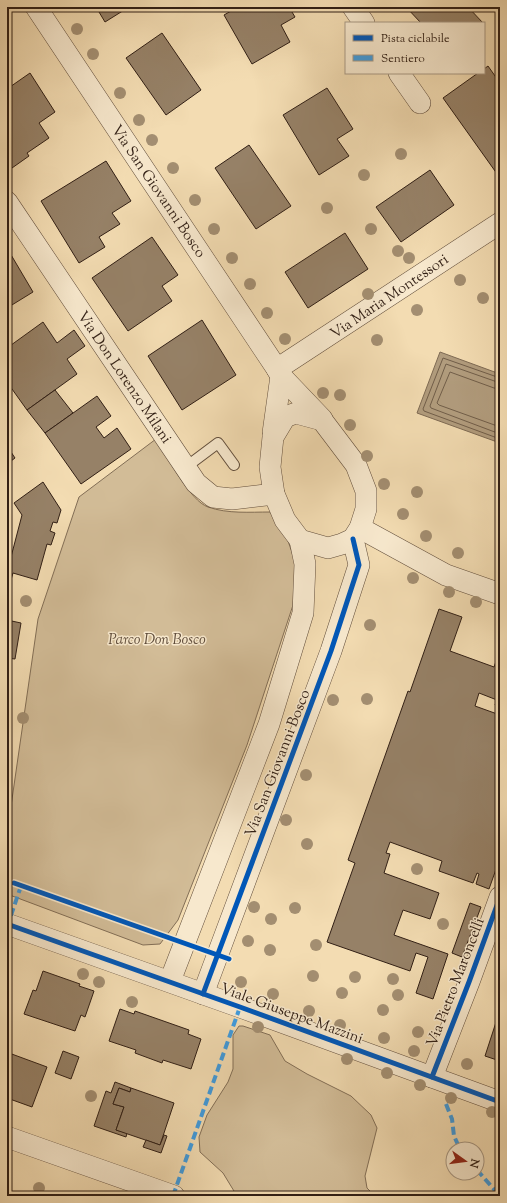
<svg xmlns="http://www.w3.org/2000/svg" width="507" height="1203" viewBox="0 0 507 1203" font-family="'Sorts Mill Goudy',serif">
<rect width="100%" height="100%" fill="#f3dcb2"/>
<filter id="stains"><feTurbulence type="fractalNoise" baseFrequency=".005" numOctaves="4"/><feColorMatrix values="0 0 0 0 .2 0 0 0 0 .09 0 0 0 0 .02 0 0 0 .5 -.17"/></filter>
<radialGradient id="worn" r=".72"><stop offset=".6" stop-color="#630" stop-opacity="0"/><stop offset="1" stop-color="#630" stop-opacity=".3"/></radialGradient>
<g fill="#d2bc97" stroke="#826e56">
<path d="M156 439C167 456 190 501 208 507 228 514 250 512 270 512L287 538 297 567 293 605 247 745 178 920 160 944 143 945 7 894V834L38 619 79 497Z"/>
<polygon points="239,1026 243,1026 270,1035 285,1061 307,1074 351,1096 371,1115 377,1128 365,1176 367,1188 375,1196 237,1196 223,1173 200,1152 199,1137 207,1115 228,1082 233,1069 233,1035"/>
</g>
<polygon fill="#b19c7d" stroke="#7e6a53" points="440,352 500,374 500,443 417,413"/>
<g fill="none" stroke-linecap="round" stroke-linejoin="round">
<g stroke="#715e49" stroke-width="1">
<polyline points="500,378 443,358 423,409 424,411 500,439"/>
<polyline points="500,383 446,364 430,406 431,408 500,434"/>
<polyline points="500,389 494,388 450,372 437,403 439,405 500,427"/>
</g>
</g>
<g fill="#968167" stroke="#311f15">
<polygon points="96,7 129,7 105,22"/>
<polygon points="238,7 289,7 295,17 281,25 290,42 252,64 224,15"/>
<polygon points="406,7 468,7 483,23 421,23"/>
<polygon points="162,33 201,90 166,115 126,58"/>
<polygon points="488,66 500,83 500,178 443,98 478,73 484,73 484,69"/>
<polygon points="30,73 55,112 39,123 49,138 27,153 29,156 12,168 7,161 7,89"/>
<polygon points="327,88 353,129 337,139 349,156 319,175 283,115"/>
<polygon points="249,145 291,206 256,229 215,168"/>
<polygon points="106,161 131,201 112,213 120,224 99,237 105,247 79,263 41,201"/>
<polygon points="430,170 454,205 401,242 376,207"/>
<polygon points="345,233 368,269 308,308 285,272"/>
<polygon points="152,237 178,275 162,286 172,301 128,331 92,278"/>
<polygon points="7,248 33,292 7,308"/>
<polygon points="202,320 236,375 182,410 148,356"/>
<polygon points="43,322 57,343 74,330 85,346 67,359 77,374 27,410 7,382 7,348"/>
<polygon points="55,390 73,413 45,433 27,410"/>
<polygon points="97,396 111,416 96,427 104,438 117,428 131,449 81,484 45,433"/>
<polygon points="7,446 15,458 7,464"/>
<polygon points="43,482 61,510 57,523 53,522 50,531 55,533 51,545 47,544 37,580 13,573 8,590 7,589 7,556 11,557 22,515 14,503"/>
<polygon points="439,609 462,617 450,651 494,667 500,650 500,707 495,705 497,700 479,693 475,706 500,715 500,858 489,889 476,884 479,874 477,873 473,883 439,871 442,861 390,842 386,853 390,854 384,873 439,893 430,919 403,910 394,935 448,954 433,999 416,993 428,957 416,953 410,971 327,942 355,863 348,860 408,691 410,692"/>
<polygon points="7,620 21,623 15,659 7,658"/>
<polygon points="470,903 481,907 462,957 452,953"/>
<polygon points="43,971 80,984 79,986 94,991 85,1017 81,1015 75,1031 24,1014 33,990 36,991"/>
<polygon points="120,1009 134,1014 135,1011 189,1030 188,1034 201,1039 191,1069 163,1060 162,1063 135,1053 136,1050 109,1041"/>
<polygon points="500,1010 500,1061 485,1056"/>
<polygon points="63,1051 79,1057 71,1079 55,1073"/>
<polygon points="9,1053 47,1067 32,1107 7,1098 7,1059"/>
<polygon points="115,1082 131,1088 130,1092 119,1088 113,1104 124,1107 116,1130 127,1133 126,1137 94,1126 106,1091 111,1093"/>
<polygon points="119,1088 130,1092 131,1088 174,1103 160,1145 116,1130 124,1107 113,1104"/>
<polygon points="164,1135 167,1136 161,1153 143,1147 146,1140 160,1145"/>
</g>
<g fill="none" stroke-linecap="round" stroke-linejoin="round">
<defs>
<polyline id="service" points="186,467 218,443 234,465"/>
<g id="minor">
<polyline points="36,7 277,369 281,376"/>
<polyline points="353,7 364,23"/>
<polyline points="399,73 420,103"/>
<polyline points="7,202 196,483 213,497 232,499 274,494"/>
<polyline points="277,369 500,223"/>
<polygon points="296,413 322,420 356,465 366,491 366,509 360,528 353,539 342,544 328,548 300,540 285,520 274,494 270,467 273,437 285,417"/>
<polyline points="273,433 281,376 322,419"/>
<polyline points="360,528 446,575 500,594"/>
<polyline points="7,924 240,1007 500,1102"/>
<polyline points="170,981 269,724 303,613 305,564 300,540"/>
<polyline points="203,994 331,651 359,565 353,539"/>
<polyline points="432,1077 469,982 500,897"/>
<polyline points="7,1137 174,1196"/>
</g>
</defs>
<use href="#service" stroke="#624e3c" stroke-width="12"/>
<use href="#minor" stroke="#624e3c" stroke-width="22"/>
<use href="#service" stroke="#f7e8cd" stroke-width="10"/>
<use href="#minor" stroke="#f7e8cd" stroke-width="21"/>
<g stroke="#3e9bdf" stroke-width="4" stroke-dasharray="8 4" stroke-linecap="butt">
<polyline points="7,927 21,886"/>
<polyline points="446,1104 452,1119 454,1136 460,1149"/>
<polyline points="477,1170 500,1196"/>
<polyline points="173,1196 240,1007"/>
</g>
<defs>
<g id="cycleway">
<polyline points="14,883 229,959"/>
<polyline points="7,924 240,1007 500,1102"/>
<polyline points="203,994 331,651 359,565 353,539"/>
<polyline points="432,1077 469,982 500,897"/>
</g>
</defs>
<use href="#cycleway" stroke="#f7e8cd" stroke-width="8"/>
<use href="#cycleway" stroke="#0057b8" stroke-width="5"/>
</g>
<g fill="#a38e71">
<circle cx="77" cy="29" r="6"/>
<circle cx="93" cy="54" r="6"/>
<circle cx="120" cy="93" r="6"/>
<circle cx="139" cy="120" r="6"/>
<circle cx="152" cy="140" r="6"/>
<circle cx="401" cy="154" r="6"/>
<circle cx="173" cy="168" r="6"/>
<circle cx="364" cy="175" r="6"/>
<circle cx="195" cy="200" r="6"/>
<circle cx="327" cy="208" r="6"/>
<circle cx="214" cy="229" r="6"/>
<circle cx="371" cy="229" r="6"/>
<circle cx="398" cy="251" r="6"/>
<circle cx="232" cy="258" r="6"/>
<circle cx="409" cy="258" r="6"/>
<circle cx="460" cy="280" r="6"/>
<circle cx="250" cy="284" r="6"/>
<circle cx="368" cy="294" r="6"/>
<circle cx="483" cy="298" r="6"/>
<circle cx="417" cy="310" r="6"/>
<circle cx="267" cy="313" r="6"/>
<circle cx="285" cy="339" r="6"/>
<circle cx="377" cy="340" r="6"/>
<circle cx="323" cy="393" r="6"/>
<circle cx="340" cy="395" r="6"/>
<circle cx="350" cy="425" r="6"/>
<circle cx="367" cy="456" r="6"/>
<circle cx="384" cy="484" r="6"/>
<circle cx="417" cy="492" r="6"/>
<circle cx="403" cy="514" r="6"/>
<circle cx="426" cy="536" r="6"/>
<circle cx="458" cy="553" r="6"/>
<circle cx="413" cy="578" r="6"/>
<circle cx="449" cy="592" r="6"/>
<circle cx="26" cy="601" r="6"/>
<circle cx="476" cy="602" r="6"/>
<circle cx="370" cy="625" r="6"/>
<circle cx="367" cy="699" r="6"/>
<circle cx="333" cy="700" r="6"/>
<circle cx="23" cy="718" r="6"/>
<circle cx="306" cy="775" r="6"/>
<circle cx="286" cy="820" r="6"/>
<circle cx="307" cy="844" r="6"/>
<circle cx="417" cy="869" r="6"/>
<circle cx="254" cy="907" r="6"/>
<circle cx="295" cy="908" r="6"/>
<circle cx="271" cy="919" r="6"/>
<circle cx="443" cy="924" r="6"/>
<circle cx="248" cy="941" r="6"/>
<circle cx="316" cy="945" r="6"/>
<circle cx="270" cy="950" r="6"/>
<circle cx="83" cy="974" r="6"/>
<circle cx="313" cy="976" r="6"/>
<circle cx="355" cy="977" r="6"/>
<circle cx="393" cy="979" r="6"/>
<circle cx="99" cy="982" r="6"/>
<circle cx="241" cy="982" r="6"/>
<circle cx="342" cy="993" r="6"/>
<circle cx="273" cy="994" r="6"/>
<circle cx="398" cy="995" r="6"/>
<circle cx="132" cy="1002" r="6"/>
<circle cx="383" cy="1010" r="6"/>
<circle cx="309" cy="1011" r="6"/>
<circle cx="340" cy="1025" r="6"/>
<circle cx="258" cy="1027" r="6"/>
<circle cx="418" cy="1032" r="6"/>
<circle cx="384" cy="1038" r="6"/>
<circle cx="414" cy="1051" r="6"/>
<circle cx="347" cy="1059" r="6"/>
<circle cx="467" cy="1064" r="6"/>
<circle cx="387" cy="1073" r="6"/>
<circle cx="420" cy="1085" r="6"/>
<circle cx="91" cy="1096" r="6"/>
<circle cx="451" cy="1098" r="6"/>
<circle cx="492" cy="1112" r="6"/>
<circle cx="39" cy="1188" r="6"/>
</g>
<g text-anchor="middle" stroke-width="3" stroke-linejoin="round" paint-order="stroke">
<g font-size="15" fill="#311f15" stroke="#f7e8cd">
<text transform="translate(159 191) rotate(56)" y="5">Via San Giovanni Bosco</text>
<text transform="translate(389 296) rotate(-34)" y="5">Via Maria Montessori</text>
<text transform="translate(125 377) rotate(56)" y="5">Via Don Lorenzo Milani</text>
<text transform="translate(277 763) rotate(-69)" y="5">Via San Giovanni Bosco</text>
<text transform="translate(455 982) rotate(-69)" y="5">Via Pietro Maroncelli</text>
<text transform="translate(292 1013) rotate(20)" y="5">Viale Giuseppe Mazzini</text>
</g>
<g font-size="15" font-style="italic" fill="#614e3c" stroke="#f7e8cd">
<text x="157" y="644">Parco Don Bosco</text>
</g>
</g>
<rect width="507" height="1203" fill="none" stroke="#f3dcb2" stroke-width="24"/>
<rect x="8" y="8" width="491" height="1187" fill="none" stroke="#311f15" stroke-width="2"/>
<rect x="12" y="12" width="483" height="1179" fill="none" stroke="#311f15"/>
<rect x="345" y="22" width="140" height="52" fill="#f7e8cd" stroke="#a89883"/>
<rect x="353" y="35" width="20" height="6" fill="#0057b8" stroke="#a89883"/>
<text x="381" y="42" font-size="12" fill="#311f15">Pista ciclabile</text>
<rect x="353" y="55" width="20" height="6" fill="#3e9bdf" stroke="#a89883"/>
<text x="381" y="62" font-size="12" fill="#311f15">Sentiero</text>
<g transform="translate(465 1161) rotate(104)"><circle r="19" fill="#f7e8cd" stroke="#a89883"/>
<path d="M0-3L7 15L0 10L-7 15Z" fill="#8f2418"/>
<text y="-6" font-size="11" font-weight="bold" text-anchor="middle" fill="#311f15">N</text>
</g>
<rect width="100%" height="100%" filter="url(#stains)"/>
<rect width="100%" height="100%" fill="url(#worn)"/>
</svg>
